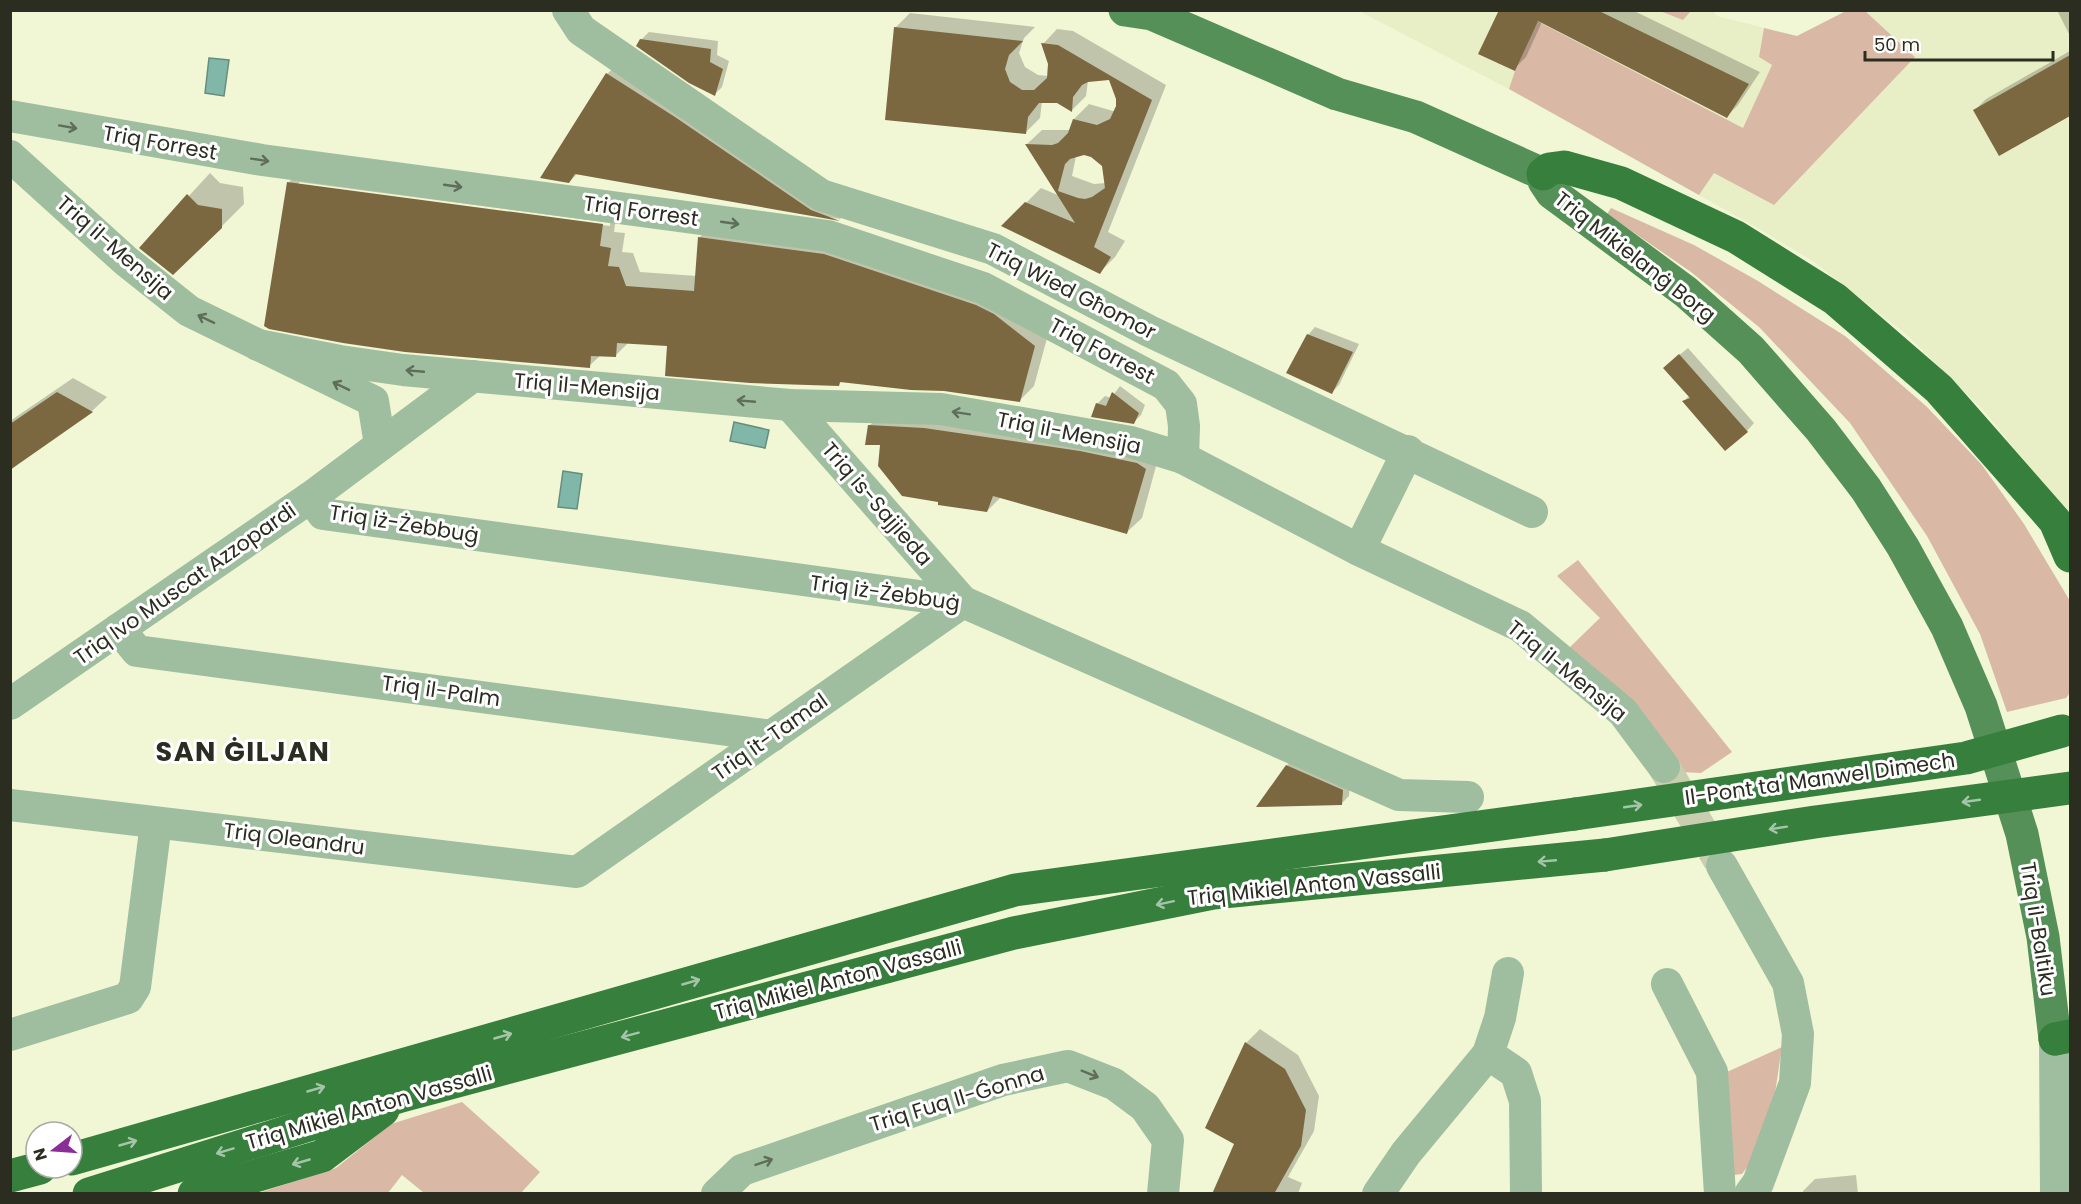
<svg xmlns="http://www.w3.org/2000/svg" width="2081" height="1204" viewBox="0 0 2081 1204" font-family="Poppins,sans-serif">
<rect width="100%" height="100%" fill="#f1f6d5"/>
<polygon fill="#e8efc6" points="1359,11 1713,11 1717,16 1797,36 1846,11 2070,11 2070,532 2033,471 1983,410 1907,335 1814,262 1756,227 1509,89"/>
<g fill="#d9b9a5">
<polygon points="1660,11 1691,11 1683,20"/>
<polygon points="1846,11 1865,11 1915,57 1774,205 1714,173 1699,195 1509,89 1515,71 1537,21 1743,128 1772,65 1759,57 1764,28 1797,36"/>
<polygon points="1611,208 1694,245 1758,281 1845,336 1926,406 1982,465 2024,524 2070,601 2070,693 2066,698 2007,712 1980,634 1927,536 1850,423 1759,327 1691,272 1607,214"/>
<polygon points="1578,560 1732,752 1701,773 1681,772 1632,709 1568,649 1600,618 1557,576"/>
<polygon points="1782,1047 1775,1093 1748,1166 1742,1174 1734,1175 1718,1076"/>
<polygon points="462,1102 540,1172 521,1193 424,1193 402,1175 388,1193 255,1194 336,1168 391,1124"/>
</g>
<g fill="#80b7a8" stroke="#668e80" stroke-width="1.5">
<polygon points="209,58 229,60 224,96 205,93"/>
<polygon points="734,422 769,430 765,448 730,441"/>
<polygon points="563,471 582,474 577,509 558,507"/>
</g>
<g fill="#0003" fill-rule="evenodd">
<polygon points="1500,10 1632,10 1760,72 1738,105 1727,116 1542,22 1526,57 1514,69"/>
<polygon points="2057,10 2070,10 2070,36"/>
<path d="M910 13 1035 27 1024 38 1019 53 1025 67 1038 75 1048 76 1050 63 1043 44 1057 29 1073 31 1166 85 1108 232 1125 241 1115 257 1100 272 1004 225 1041 188 1060 196 1027 144 1042 130H1071L1074 119 1089 104 1113 111 1116 110 1117 99 1110 78 1088 81 1086 96 1072 110 1057 101H1042L1040 118 1025 133 895 28ZM1084 153 1098 159 1106 172V183L1094 184 1072 176 1076 156Z"/>
<polygon points="649,32 718,41 717,55 729,61 722,87 715,94 641,40"/>
<polygon points="2070,51 2070,114 1999,154 1975,110 1986,99"/>
<polygon points="623,59 854,205 840,219 578,173 569,182 543,177 607,74"/>
<path d="M304 167 617 209 614 232 625 233 622 252 633 253 640 272 697 276 699 238 714 223 839 239 1049 331 1034 386 1019 401 944 390 842 381 838 385 669 345 629 342 615 356 601 355 589 366 289 182ZM299 182 610 223V226L299 185Z"/>
<polygon points="210,173 220,183 243,187 244,204 221,227 141,248"/>
<polygon points="1315,327 1359,344 1339,385 1332,392 1308,335"/>
<polygon points="1688,348 1754,423 1747,431 1684,401 1690,395 1673,360"/>
<polygon points="73,378 107,397 92,411 15,465 10,458 10,421"/>
<polygon points="1120,386 1145,405 1141,415 1133,423 1097,404 1105,396 1111,398"/>
<polygon points="884,411 1159,455 1142,518 1127,532 1001,497 987,511 882,444 869,426"/>
<polygon points="1294,758 1350,782 1349,796 1341,804 1287,765"/>
<polygon points="1260,1029 1298,1055 1319,1096 1314,1131 1288,1177 1302,1183 1298,1194 1213,1194 1236,1143 1207,1127 1246,1043"/>
<polygon points="1856,1175 1858,1194 1803,1194 1803,1191 1815,1179"/>
</g>
<g fill="#7c6840" fill-rule="evenodd">
<polygon points="1499,10 1597,10 1749,84 1727,118 1538,21 1515,71 1478,54"/>
<path d="M894 27 1023 41 1009 55 1005 69 1010 82 1022 90H1034L1047 78 1048 64 1041 43 1058 45 1152 100 1094 247 1111 257 1100 274 1001 226 1025 202 1075 223 1025 144 1052 145 1058 143 1068 133 1073 119 1097 125 1110 119 1116 106V99L1109 80 1088 82 1082 85 1073 97 1072 112 1057 103H1039L1028 117 1026 134 885 120ZM1084 155 1091 157 1102 166 1105 188 1092 197 1085 199 1078 198 1058 191 1065 164 1070 159Z"/>
<polygon points="640,39 711,49 710,62 723,69 715,96 689,83 636,46"/>
<polygon points="2070,55 2070,116 1999,156 1973,110"/>
<polygon points="606,73 675,117 811,210 840,221 575,174 569,183 540,178"/>
<polygon points="287,182 603,224 600,246 611,248 608,266 619,267 626,286 694,291 698,237 824,254 976,305 994,314 1035,346 1020,402 944,391 911,390 840,382 839,386 750,383 665,376 667,346 617,343 616,357 591,356 590,368 405,352 343,343 269,329 264,326"/>
<polygon points="187,194 198,205 222,209 222,228 173,275 139,248"/>
<polygon points="1307,334 1353,352 1332,394 1286,373"/>
<polygon points="1679,354 1748,432 1725,451 1682,401 1690,398 1663,368"/>
<polygon points="57,392 93,412 10,470 10,424"/>
<polygon points="1112,392 1139,413 1134,424 1091,417 1096,403 1106,406"/>
<polygon points="868,425 924,428 1080,451 1137,463 1146,469 1127,534 993,496 987,512 938,505 938,502 902,496 878,466 880,445 865,445"/>
<polygon points="1286,765 1343,790 1342,805 1256,807"/>
<polygon points="1245,1042 1285,1069 1306,1110 1301,1146 1274,1194 1212,1194 1234,1144 1205,1128"/>
</g>
<g fill="none" stroke-linecap="round" stroke-linejoin="round">
<polyline stroke="#c9ceb1" stroke-width="32" stroke-dasharray="32 16" stroke-linecap="butt" points="1664,767 1719,860"/>
<g stroke="#9fbe9f" stroke-width="32">
<polyline points="568,10 581,30 821,195 993,249 1149,331 1532,512"/>
<polyline points="10,116 262,160 828,236 983,288 1166,385 1181,404 1184,426 1183,458"/>
<polyline points="10,156 126,261 189,311 373,401 380,445"/>
<polyline points="258,345 340,361 403,370 790,405 941,409 1131,442 1183,458 1359,550 1520,626 1623,712 1664,767"/>
<polyline points="311,497 323,514 963,602 1399,795 1468,797"/>
<polyline points="1359,550 1408,451"/>
<polyline points="119,629 137,651 772,736"/>
<polyline points="10,704 311,497 473,376"/>
<polyline points="10,805 577,872 963,602 790,405"/>
<polyline points="1722,866 1788,983 1798,1034 1795,1083 1758,1183 1750,1194"/>
<polyline points="1667,984 1712,1072 1720,1194"/>
<polyline points="10,1035 128,998 135,987 156,823"/>
<polyline points="2055,1039 2056,1194"/>
<polyline points="1488,1054 1516,1073 1525,1101 1526,1194"/>
<polyline points="717,1194 742,1170 1003,1080 1068,1066 1114,1084 1145,1107 1168,1140 1163,1194"/>
<polyline points="1378,1194 1406,1153 1488,1054 1500,1018 1508,973"/>
</g>
<polyline stroke="#559058" stroke-width="33" points="1125,10 1152,14 1337,94 1416,117 1543,174 1544,181 1552,193 1686,292 1751,350 1821,430 1866,489 1903,547 1947,627 1981,706 2022,834 2043,937 2055,1039"/>
<g stroke="#377f3d" stroke-width="33">
<polyline points="1543,174 1549,169 1564,167 1621,183 1736,237 1835,299 1939,389 2055,521 2070,556"/>
<polyline points="2055,1039 2070,1036"/>
<polyline points="72,1159 1015,890 1575,814"/>
<polyline points="10,1176 40,1168"/>
<polyline points="89,1194 401,1096 1014,933 1213,893 1605,855"/>
<polyline points="194,1194 322,1156 383,1110"/>
</g>
<g stroke="#377f3d" stroke-width="33">
<polyline points="1575,814 1966,758 2062,731"/>
<polyline points="1605,855 1815,822 2070,788"/>
</g>
</g>
<defs><path id="oneway-shaft" d="M-6 0H5M1.5-3L5.5 0L1.5 3" fill="none" stroke-width="1.6" stroke-linecap="round" stroke-linejoin="round" transform="scale(1.5)"/></defs>
<g stroke="#5f6e5a">
<use href="#oneway-shaft" transform="translate(68 127) rotate(10)"/>
<use href="#oneway-shaft" transform="translate(260 160) rotate(9)"/>
<use href="#oneway-shaft" transform="translate(453 186) rotate(8)"/>
<use href="#oneway-shaft" transform="translate(730 223) rotate(8)"/>
<use href="#oneway-shaft" transform="translate(206 319) rotate(-154)"/>
<use href="#oneway-shaft" transform="translate(415 371) rotate(-175)"/>
<use href="#oneway-shaft" transform="translate(341 386) rotate(-154)"/>
<use href="#oneway-shaft" transform="translate(746 401) rotate(-175)"/>
<use href="#oneway-shaft" transform="translate(961 413) rotate(-171)"/>
<use href="#oneway-shaft" transform="translate(1090 1074) rotate(22)"/>
<use href="#oneway-shaft" transform="translate(764 1162) rotate(-19)"/>
</g>
<g stroke="#a5c5a8">
<use href="#oneway-shaft" transform="translate(1971 801) rotate(172)"/>
<use href="#oneway-shaft" transform="translate(1633 806) rotate(-8)"/>
<use href="#oneway-shaft" transform="translate(1778 828) rotate(171)"/>
<use href="#oneway-shaft" transform="translate(1547 861) rotate(175)"/>
<use href="#oneway-shaft" transform="translate(1165 903) rotate(168)"/>
<use href="#oneway-shaft" transform="translate(691 982) rotate(-16)"/>
<use href="#oneway-shaft" transform="translate(630 1035) rotate(165)"/>
<use href="#oneway-shaft" transform="translate(503 1036) rotate(-16)"/>
<use href="#oneway-shaft" transform="translate(316 1089) rotate(-16)"/>
<use href="#oneway-shaft" transform="translate(128 1143) rotate(-16)"/>
<use href="#oneway-shaft" transform="translate(225 1151) rotate(163)"/>
<use href="#oneway-shaft" transform="translate(301 1162) rotate(164)"/>
</g>
<g text-anchor="middle" stroke-width="6" stroke-linejoin="round" paint-order="stroke">
<g font-size="21" fill="#2b2d21" stroke="#fff">
<text transform="translate(160 143) rotate(10)" y="7">Triq Forrest</text>
<text transform="translate(641 211) rotate(8)" y="7">Triq Forrest</text>
<text transform="translate(115 248) rotate(41)" y="7">Triq il-Mensija</text>
<text transform="translate(1635 257) rotate(38)" y="7">Triq Mikielanġ Borg</text>
<text transform="translate(1071 291) rotate(27)" y="7">Triq Wied Għomor</text>
<text transform="translate(1102 351) rotate(28)" y="7">Triq Forrest</text>
<text transform="translate(587 387) rotate(5)" y="7">Triq il-Mensija</text>
<text transform="translate(1069 433) rotate(11)" y="7">Triq il-Mensija</text>
<text transform="translate(877 504) rotate(49)" y="7">Triq is-Sajjieda</text>
<text transform="translate(404 524) rotate(9)" y="7">Triq iż-Żebbuġ</text>
<text transform="translate(185 584) rotate(-35)" y="7">Triq Ivo Muscat Azzopardi</text>
<text transform="translate(885 593) rotate(8)" y="7">Triq iż-Żebbuġ</text>
<text transform="translate(1567 671) rotate(39)" y="7">Triq il-Mensija</text>
<text transform="translate(441 691) rotate(8)" y="7">Triq il-Palm</text>
<text transform="translate(770 737) rotate(-35)" y="7">Triq it-Tamal</text>
<text transform="translate(1820 779) rotate(-8)" y="7">Il-Pont ta' Manwel Dimech</text>
<text transform="translate(294 839) rotate(7)" y="7">Triq Oleandru</text>
<text transform="translate(1314 885) rotate(-6)" y="7">Triq Mikiel Anton Vassalli</text>
<text transform="translate(2038 929) rotate(81)" y="7">Triq il-Baltiku</text>
<text transform="translate(838 980) rotate(-15)" y="7">Triq Mikiel Anton Vassalli</text>
<text transform="translate(957 1099) rotate(-17)" y="7">Triq Fuq Il-Ǵonna</text>
<text transform="translate(369 1108) rotate(-16)" y="7">Triq Mikiel Anton Vassalli</text>
</g>
<g font-size="27" font-weight="bold" letter-spacing="1.5" fill="#2b2d21" stroke="#fff">
<text x="243" y="761">SAN ĠILJAN</text>
</g>
</g>
<rect width="2081" height="1204" fill="none" stroke="#2b2d21" stroke-width="24"/>
<g transform="translate(54 1150) rotate(253)"><circle r="28" fill="#ffffff" stroke="#aaaba6" stroke-width="1.5"/>
<path d="M0-4.5L10 22L0 15L-10 22Z" fill="#8a2d98"/>
<text y="-9" font-size="16" font-weight="bold" text-anchor="middle" fill="#2b2d21">N</text>
</g>
<path d="M1865 51v9h188v-9" fill="none" stroke="#2b2d21" stroke-width="3"/>
<text x="1874" y="51" font-size="18" fill="#2b2d21" stroke="#ffffff" stroke-width="4.5" paint-order="stroke">50 m</text>
</svg>
